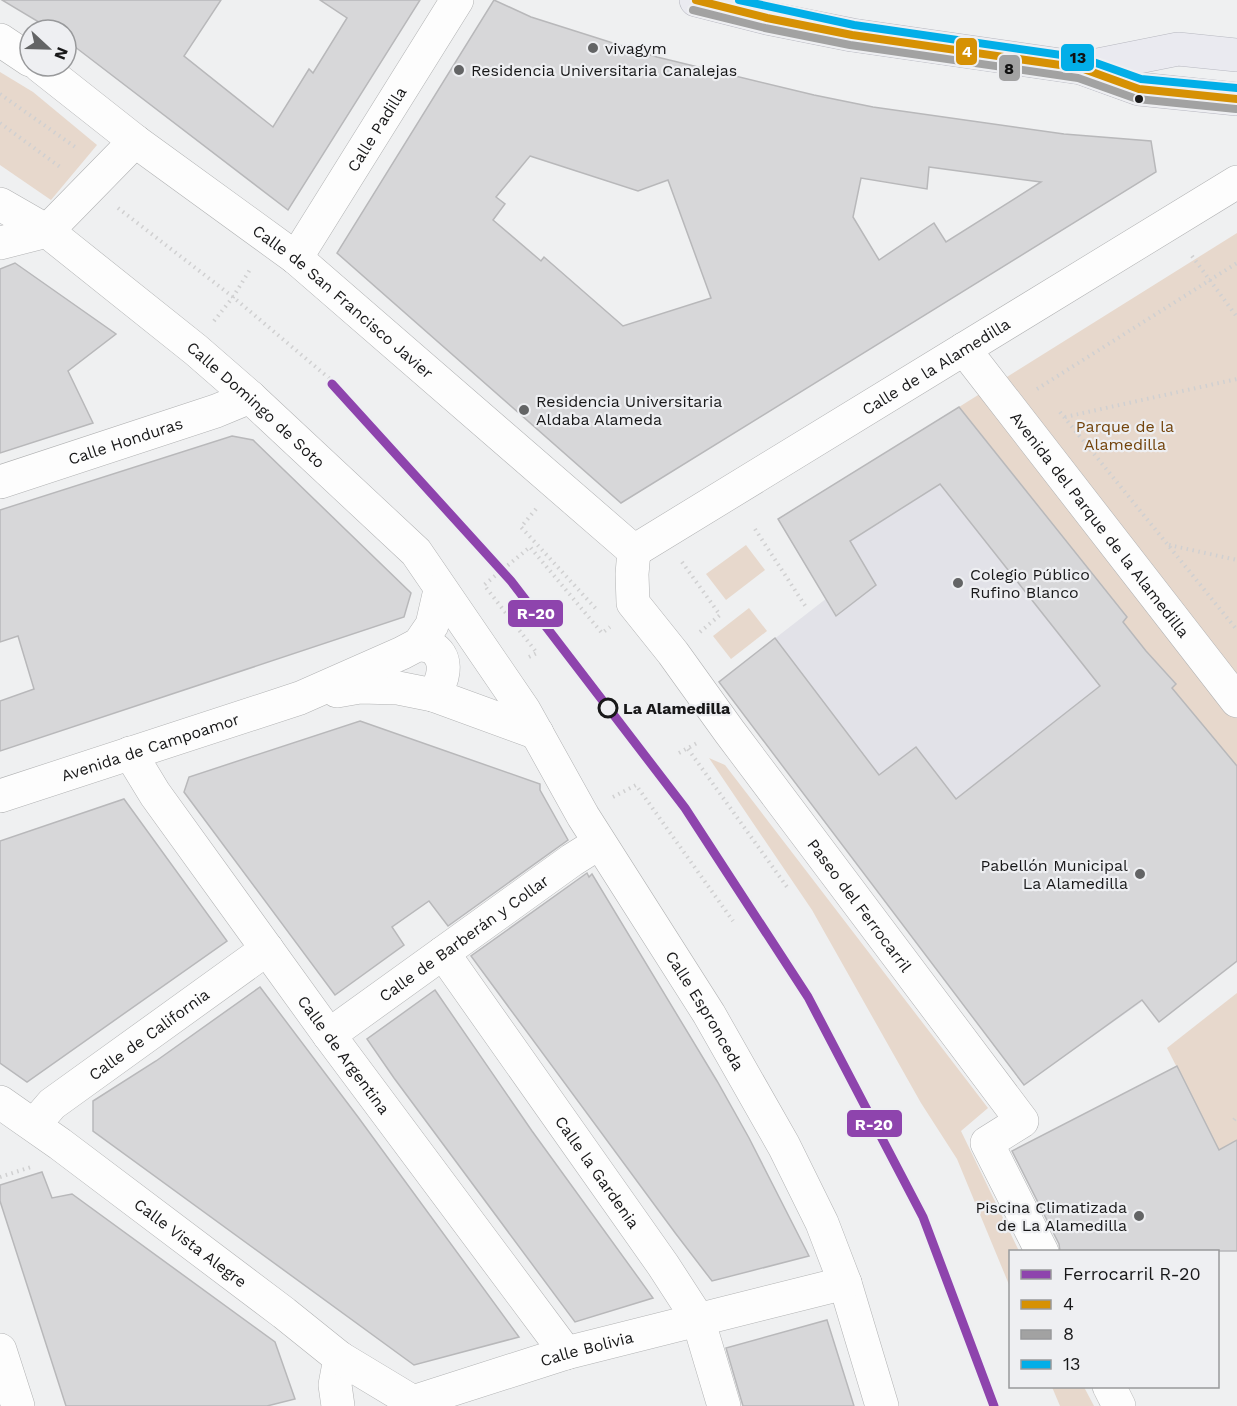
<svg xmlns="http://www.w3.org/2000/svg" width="1237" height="1406" viewBox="0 0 1237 1406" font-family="'Work Sans',sans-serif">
<rect width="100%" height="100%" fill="#eff0f1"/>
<polygon fill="#e2e2e8" points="959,407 1127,617 1146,651 1143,1001 1024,1085 719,682 827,598 778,519"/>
<g fill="#e7d8cc">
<polygon points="0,72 33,92 97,145 51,200 0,165"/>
<polygon points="1237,233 1237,766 1172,688 1176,683 1146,651 1123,622 1127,617 959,407"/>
<polygon points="746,545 765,570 726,600 706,574"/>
<polygon points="749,608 767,631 731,659 713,636"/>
<polygon points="709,758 725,765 988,1108 961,1131 1019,1251 1010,1252 1010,1287 957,1159 921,1103 812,910"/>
<polygon points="1237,993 1237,1140 1219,1150 1167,1048"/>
<polygon points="1052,1387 1084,1387 1094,1406 1060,1406"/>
</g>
<g fill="#d7d7d9" stroke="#b8b8ba" stroke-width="1.5" fill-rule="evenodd">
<polygon points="2,0 221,0 184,56 273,127 309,69 313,73 347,18 320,0 420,0 288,210 66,40 66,30 52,30"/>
<path d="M494 0 531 17 657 57 814 95 873 107 1064 134 1151 141 1156 172 621 503 337 253ZM530 156 638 191 668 180 711 298 623 326 544 257 541 261 493 220 505 204 496 197ZM929 167 1041 182 946 242 934 223 879 260 853 217 861 178 927 189Z"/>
<polygon points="15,263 116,334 68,371 93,423 0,453 0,269"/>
<polygon points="959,407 1127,617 1123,622 1146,651 1176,684 1172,688 1237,766 1237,961 1159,1022 1142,1000 1024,1085 719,682 775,638 879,775 916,747 956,799 1100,686 940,484 850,541 876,585 836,616 778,519"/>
<polygon points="232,436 253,440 411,593 404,617 0,751 0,701 34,689 18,636 0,642 0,510"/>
<polygon points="360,721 540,784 540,790 568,840 448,926 429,901 392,927 404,945 335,995 184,792 189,777"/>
<polygon points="124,799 227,941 27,1082 0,1063 0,841"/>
<polygon points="587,873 589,877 592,874 717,1081 749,1138 809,1256 712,1281 676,1234 471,956"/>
<polygon points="260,987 358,1117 519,1337 414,1365 93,1131 93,1101 156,1061"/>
<polygon points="435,990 532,1131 653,1298 575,1322 394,1078 367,1039"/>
<polygon points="1177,1066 1219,1150 1237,1140 1237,1251 1060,1251 1059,1244 1012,1151"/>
<polygon points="42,1172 52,1198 72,1194 275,1342 295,1399 267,1406 66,1406 0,1201 0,1185"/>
<polygon points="827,1320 854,1406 743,1406 726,1348"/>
</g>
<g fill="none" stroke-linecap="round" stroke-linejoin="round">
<defs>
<g id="street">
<polyline points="0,40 30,60"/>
<path id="s1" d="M40 66 135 141 296 258 634 551"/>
<path id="s2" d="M0 204 47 231 196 350 250 397 416 552 524 710 583 816 709 1014 784 1146 822 1223 845 1283 882 1406"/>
<polyline points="0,243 47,231 135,141"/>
<path id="s3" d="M296 258 457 0"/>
<path id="s4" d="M964 349 1237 701"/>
<path id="s5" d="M0 482 216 411 250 397"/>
<path id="s6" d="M634 551 632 574 633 603 673 653 729 731 1022 1121 987 1143 1042 1252"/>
<path id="s7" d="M634 551 1237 182"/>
<path d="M419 644C423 645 430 646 433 648 450 660 443 682 433 695"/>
<polyline points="337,691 360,687 398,688 433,695 537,733"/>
<path id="s8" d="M130 753 155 794 329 1035 566 1353"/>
<path id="s9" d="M0 796 300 698 402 653 419 644 432 625 440 590"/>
<path id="s10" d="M443 953 663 1265 698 1319 724 1406"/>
<path id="s11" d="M329 1035 572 860 599 843"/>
<path id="s12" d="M0 1102 60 1144 284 1313 340 1358 335 1385 338 1406"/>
<path id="s13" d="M34 1125 52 1104 267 949"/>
<polyline points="0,1350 18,1406"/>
<path id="s14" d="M340 1358 413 1402 566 1353 845 1283"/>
<polyline points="1109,1386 1119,1406"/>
</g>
<g id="highway">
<polyline points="696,0 767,18 852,35 1081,68 1139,89 1237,99"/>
<polyline points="1083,68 1178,49 1237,55"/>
</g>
</defs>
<use href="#street" stroke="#b1b2b3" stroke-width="34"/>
<use href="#highway" stroke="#b7b8c0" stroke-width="34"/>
<g stroke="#d0d0d1" stroke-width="4" stroke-dasharray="1.5 4.5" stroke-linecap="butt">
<polyline points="0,94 78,149"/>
<polyline points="0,123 60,167"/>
<polyline points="118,208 233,297 330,379"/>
<polyline points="1192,256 1237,317"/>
<polyline points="214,321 233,297 251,268"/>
<polyline points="1037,389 1237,263"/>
<polyline points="1060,412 1237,630"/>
<polyline points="1065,417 1237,379"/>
<polyline points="536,509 521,527 598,611"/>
<polyline points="755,529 806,607"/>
<polyline points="1169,545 1237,560"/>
<polyline points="682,562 720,615 700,632"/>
<polyline points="529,657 537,653 484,585 530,547 602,633 610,627"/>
<polyline points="688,749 787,887"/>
<polyline points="679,753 697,743"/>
<polyline points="613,797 636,785 733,921"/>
<polyline points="1234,1120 1237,1116"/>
<polyline points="0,1177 31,1167"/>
</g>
<use href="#street" stroke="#fdfdfd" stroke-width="33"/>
<use href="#highway" stroke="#eaeaf0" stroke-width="33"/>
<defs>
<polyline id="bus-1" points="696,0 767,18 852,35 1081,68 1139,89 1237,99"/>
<polyline id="bus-2" points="693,10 765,28 850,45 1078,78 1137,99 1236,109"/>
<polyline id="bus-3" points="739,0 854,25 1082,58 1141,79 1237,88"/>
</defs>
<use href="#bus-1" stroke="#eeeff2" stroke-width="12"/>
<use href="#bus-2" stroke="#eeeff2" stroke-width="12"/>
<use href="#bus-3" stroke="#eeeff2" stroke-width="12"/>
<use href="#bus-1" stroke="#d69104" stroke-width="8"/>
<use href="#bus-2" stroke="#a2a2a2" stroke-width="8"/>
<use href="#bus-3" stroke="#02aee8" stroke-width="8"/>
<defs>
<polyline id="rail-1" points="332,384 511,581 685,808 808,997 923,1217 994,1406"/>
</defs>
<use href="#rail-1" stroke="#eeeff2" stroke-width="14"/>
<use href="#rail-1" stroke="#8e44ad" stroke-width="9"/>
</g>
<g fill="#636465" stroke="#eeeff2" stroke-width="2">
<circle cx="593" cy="48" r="6"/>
<circle cx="459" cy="70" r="6"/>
<circle cx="524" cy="410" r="6"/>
<circle cx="958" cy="583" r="6"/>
<circle cx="1140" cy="874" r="6"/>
<circle cx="1139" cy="1216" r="6"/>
</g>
<circle fill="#181819" stroke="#eeeff2" stroke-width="2" cx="1139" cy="99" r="5"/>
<circle fill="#eeeff2" stroke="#181819" stroke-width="3" cx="608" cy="708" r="9"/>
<g text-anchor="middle" stroke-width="4.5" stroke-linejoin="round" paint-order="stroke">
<g font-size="16" fill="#181819" stroke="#eeeff2" text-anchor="start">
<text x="605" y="54">vivagym</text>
<text x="471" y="76">Residencia Universitaria Canalejas</text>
<text x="536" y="407">Residencia Universitaria<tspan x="536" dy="18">Aldaba Alameda</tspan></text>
<text x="970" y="580">Colegio Público<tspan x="970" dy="18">Rufino Blanco</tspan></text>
<text x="1128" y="871" text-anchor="end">Pabellón Municipal<tspan x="1128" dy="18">La Alamedilla</tspan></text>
<text x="1127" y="1213" text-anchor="end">Piscina Climatizada<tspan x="1127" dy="18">de La Alamedilla</tspan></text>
</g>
<g font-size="16" fill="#181819" stroke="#eeeff2">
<text dy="6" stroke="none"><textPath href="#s3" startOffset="152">Calle Padilla</textPath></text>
<text dy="6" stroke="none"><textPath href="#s1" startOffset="384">Calle de San Francisco Javier</textPath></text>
<text dy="6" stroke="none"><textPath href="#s7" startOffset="354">Calle de la Alamedilla</textPath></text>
<text dy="6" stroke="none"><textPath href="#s2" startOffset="326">Calle Domingo de Soto</textPath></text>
<text dy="6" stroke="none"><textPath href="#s5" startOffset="132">Calle Honduras</textPath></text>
<text dy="6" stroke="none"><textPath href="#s4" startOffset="222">Avenida del Parque de la Alamedilla</textPath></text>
<text dy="6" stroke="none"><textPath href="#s9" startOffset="158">Avenida de Campoamor</textPath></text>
<text dy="6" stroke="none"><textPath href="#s6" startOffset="430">Paseo del Ferrocarril</textPath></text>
<text dy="6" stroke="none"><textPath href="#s11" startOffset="166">Calle de Barberán y Collar</textPath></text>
<text dy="6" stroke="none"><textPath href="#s2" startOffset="1086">Calle Espronceda</textPath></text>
<text dy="6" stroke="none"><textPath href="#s13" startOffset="147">Calle de California</textPath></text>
<text dy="6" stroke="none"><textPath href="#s8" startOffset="370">Calle de Argentina</textPath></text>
<text dy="6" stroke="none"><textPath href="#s10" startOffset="268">Calle la Gardenia</textPath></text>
<text dy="6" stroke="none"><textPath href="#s12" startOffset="237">Calle Vista Alegre</textPath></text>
<text dy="6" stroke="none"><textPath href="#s14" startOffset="267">Calle Bolivia</textPath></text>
</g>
<g font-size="16" fill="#73440c" stroke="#eeeff2">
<text x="1125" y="432">Parque de la<tspan x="1125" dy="18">Alamedilla</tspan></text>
</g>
<g font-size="16" font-weight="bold" fill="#181819" stroke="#eeeff2" text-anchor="start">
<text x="623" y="714">La Alamedilla</text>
</g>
</g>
<g stroke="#eeeff2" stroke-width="2">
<rect x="955" y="37" width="23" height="29" rx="6" fill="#d69104"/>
<rect x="1060" y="43" width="35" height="29" rx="6" fill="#02aee8"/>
<rect x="998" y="54" width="23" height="28" rx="6" fill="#a2a2a2"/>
<rect x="507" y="599" width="57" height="29" rx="6" fill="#8e44ad"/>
<rect x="846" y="1109" width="57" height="29" rx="6" fill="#8e44ad"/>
</g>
<g font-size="16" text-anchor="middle" font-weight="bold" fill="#fff">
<text x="967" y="57">4</text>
<text x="536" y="619">R-20</text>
<text x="874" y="1130">R-20</text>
</g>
<g font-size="16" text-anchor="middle" font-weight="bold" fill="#111">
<text x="1078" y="63">13</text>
<text x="1009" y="74">8</text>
</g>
<rect x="1009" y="1250" width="210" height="138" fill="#eeeff2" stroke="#98999b" stroke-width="1.5"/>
<rect x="1021" y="1270" width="30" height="9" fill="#8e44ad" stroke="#98999b" stroke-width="1.5"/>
<text x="1063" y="1280" font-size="18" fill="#181819">Ferrocarril R-20</text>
<rect x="1021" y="1300" width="30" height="9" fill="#d69104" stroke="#98999b" stroke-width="1.5"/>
<text x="1063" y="1310" font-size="18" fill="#181819">4</text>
<rect x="1021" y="1330" width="30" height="9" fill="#a2a2a2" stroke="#98999b" stroke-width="1.5"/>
<text x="1063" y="1340" font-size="18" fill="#181819">8</text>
<rect x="1021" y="1360" width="30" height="9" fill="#02aee8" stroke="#98999b" stroke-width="1.5"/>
<text x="1063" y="1370" font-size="18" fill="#181819">13</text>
<g transform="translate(48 48) rotate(112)"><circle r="28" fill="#eeeff2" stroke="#98999b" stroke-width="1.5"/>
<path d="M0-4.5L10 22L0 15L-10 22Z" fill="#636465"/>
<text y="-9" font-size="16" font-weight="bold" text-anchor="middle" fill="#181819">N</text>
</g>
</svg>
